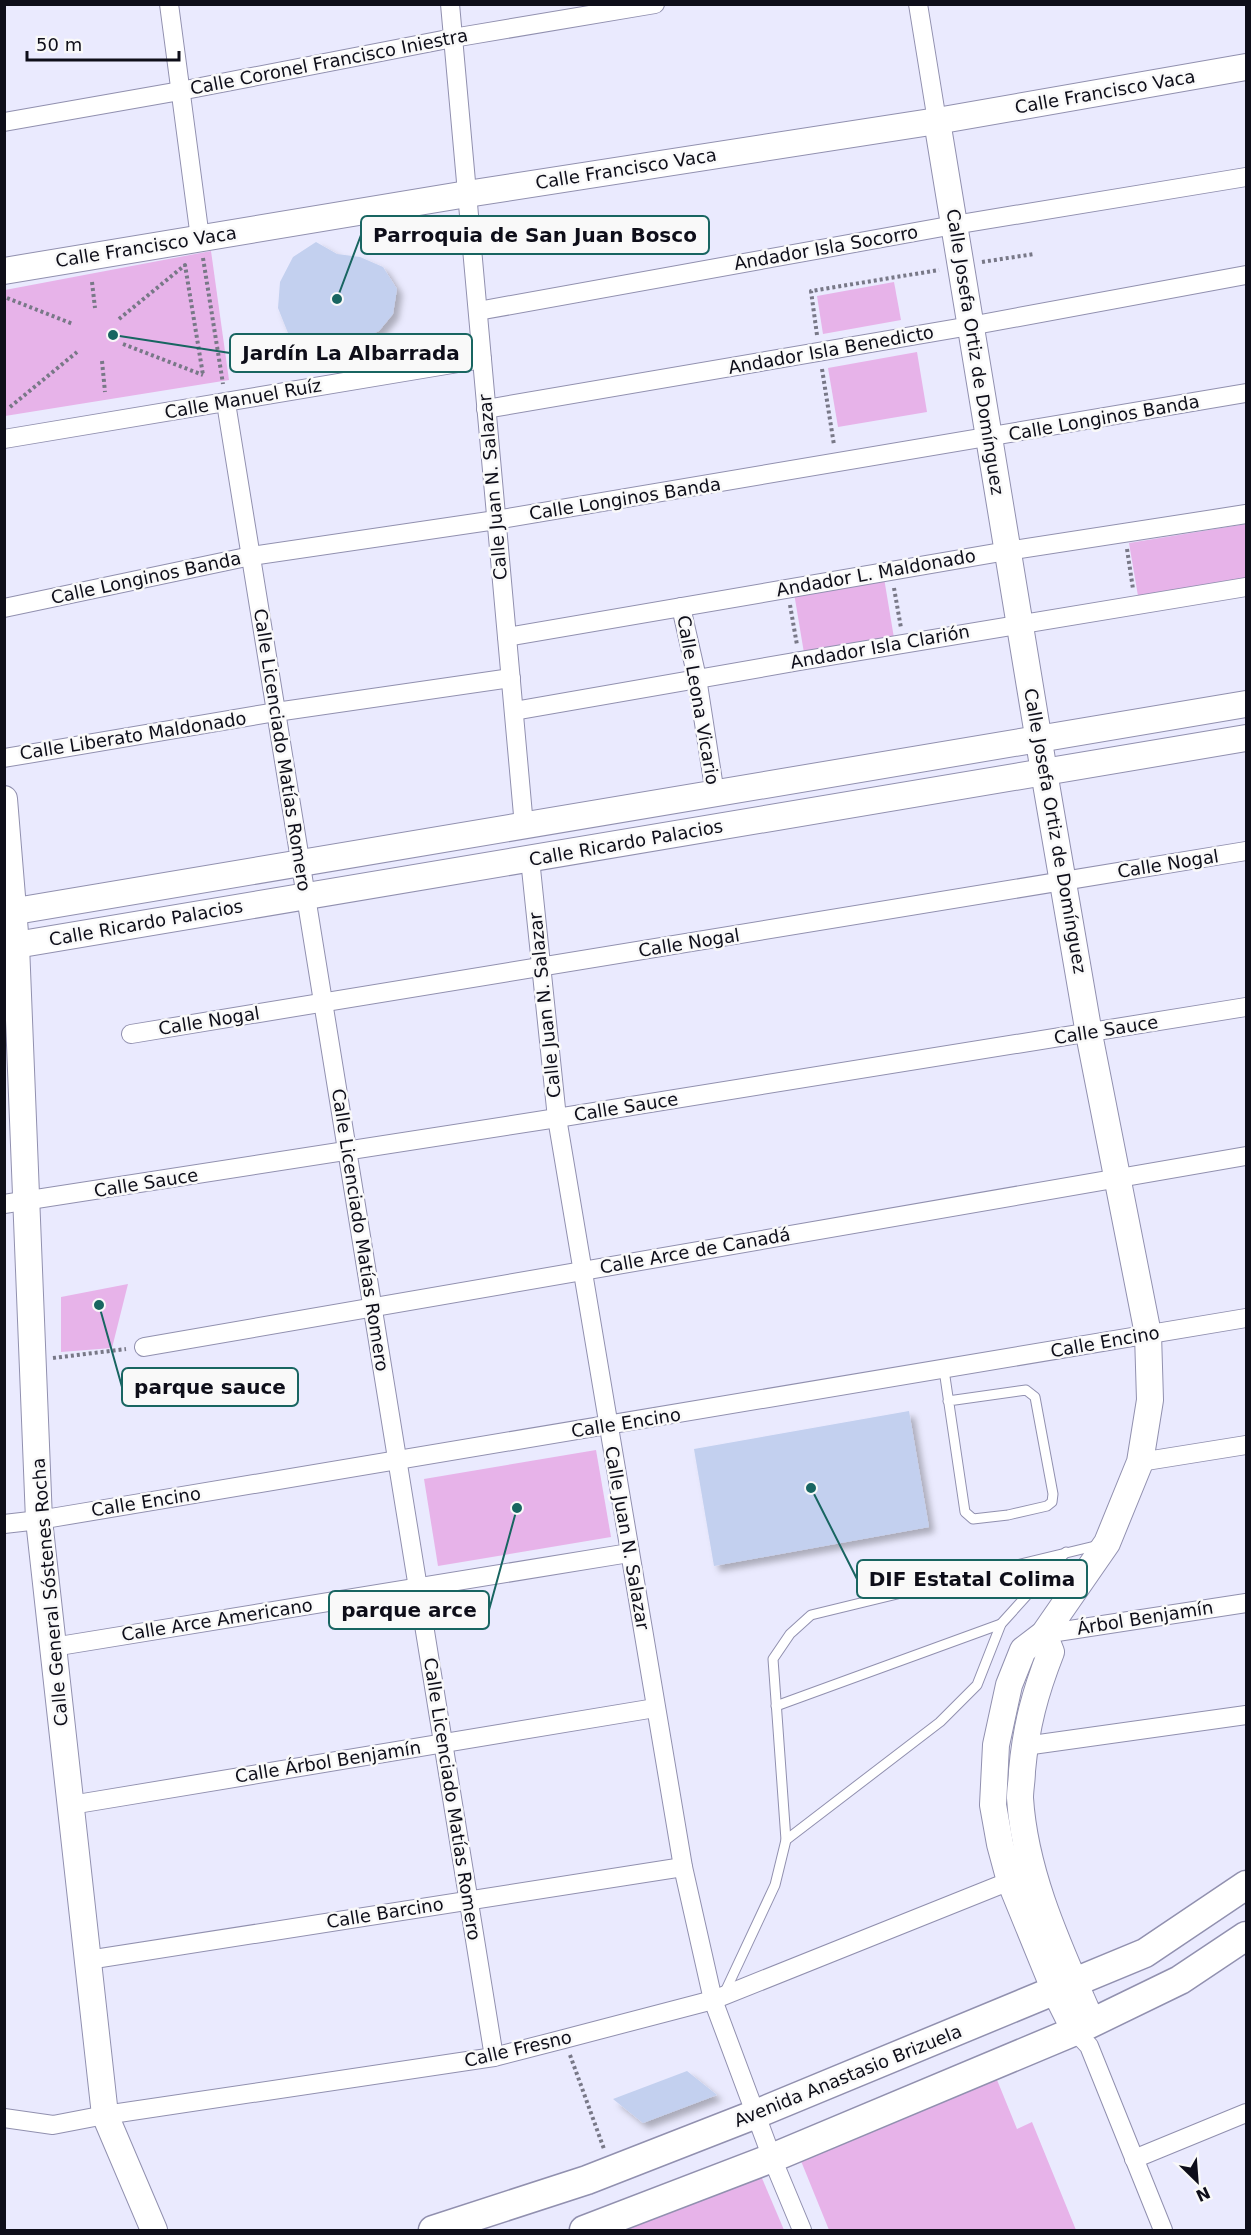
<svg xmlns="http://www.w3.org/2000/svg" width="1251" height="2235" viewBox="0 0 1251 2235" font-family="'DejaVu Sans',sans-serif">
<defs>
<filter id="shadow"><feDropShadow dx="5.5" dy="5.5" stdDeviation="3" flood-color="#0004"/></filter>
</defs>
<rect width="100%" height="100%" fill="#eaeafe"/>
<g fill="#e7b3e9">
<polygon points="211,251 229,380 5,416 5,290"/>
<polygon points="894,282 901,320 823,334 817,296"/>
<polygon points="917,352 927,412 838,427 828,368"/>
<polygon points="1246,524 1246,578 1138,596 1129,543"/>
<polygon points="884,578 894,638 804,653 794,593"/>
<polygon points="128,1284 112,1348 61,1352 61,1297"/>
<polygon points="596,1450 611,1537 438,1566 424,1479"/>
<polygon points="995,2075 1017,2129 1032,2122 1076,2230 829,2230 801,2161"/>
<polygon points="761,2176 784,2230 618,2230"/>
</g>
<g fill="#c3d0ef" filter="url(#shadow)">
<polygon points="316,242 337,254 360,257 383,267 397,289 393,314 379,331 357,341 332,359 306,353 288,333 278,308 280,282 293,257"/>
<polygon points="909,1411 929,1527 714,1566 694,1449"/>
<polygon points="687,2071 717,2095 643,2123 613,2099"/>
</g>
<g fill="none" stroke-linecap="round" stroke-linejoin="round">
<defs>
<g id="lane">
<polyline points="944,1370 965,1512 973,1519 1008,1515 1047,1506 1052,1502 1053,1494 1035,1397 1026,1390 948,1401"/>
<polyline points="776,1706 1001,1624"/>
<polyline points="786,1840 940,1722 977,1685 1001,1624 1066,1552"/>
<polyline points="724,1994 775,1885 786,1840 773,1659 790,1634 811,1615 1099,1545"/>
</g>
<g id="street">
<polyline points="169,4 200,238"/>
<polyline points="450,4 524,826"/>
<polyline points="918,4 937,121"/>
<polyline points="4,122 180,91 453,38 655,4"/>
<polyline points="478,311 954,225 1246,177"/>
<polyline points="226,403 494,2057"/>
<polyline points="486,409 970,326 1246,275"/>
<polyline points="4,439 482,359"/>
<polyline points="681,607 697,678 715,794"/>
<polyline points="4,608 251,556 496,520 1246,393"/>
<polyline points="507,637 1007,551 1246,514"/>
<polyline points="514,711 800,661 1246,587"/>
<polyline points="4,758 276,712 511,678"/>
<polyline points="530,859 557,1118 683,1867 713,2000 772,2158 802,2230"/>
<polyline points="131,1034 1246,851"/>
<polyline points="4,1204 557,1118 1246,1007"/>
<polyline points="144,1347 1246,1156"/>
<polyline points="1140,1462 1246,1445"/>
<polyline points="4,1524 39,1520 1246,1318"/>
<polyline points="1044,1634 1246,1603"/>
<polyline points="53,1647 629,1553"/>
<polyline points="1025,1746 1246,1715"/>
<polyline points="71,1805 655,1708"/>
<polyline points="88,1960 683,1867"/>
<polyline points="1075,2031 1089,2046 1163,2230"/>
<polyline points="4,2118 53,2125 105,2115 494,2057 564,2039 713,2000 1010,1881"/>
<polyline points="1134,2159 1246,2113"/>
</g>
<g id="secondary">
<polyline points="937,121 1044,772 1089,1034 1148,1334 1150,1400 1140,1462 1107,1543 1044,1634 1023,1650 1009,1685 996,1745 993,1805 1000,1844 1010,1881 1055,1991 1075,2031"/>
<polyline points="4,271 467,194 937,121 1246,67"/>
<polyline points="4,799 16,945 39,1520 105,2115 154,2230"/>
<polyline points="4,913 1246,704"/>
<polyline points="4,947 1246,738"/>
<path d="M1044 1634 1051 1652C1035 1693 1026 1726 1022 1771 1022 1780 1020 1789 1020 1798 1025 1877 1061 1951 1092 2023"/>
</g>
<g id="primary">
<polyline points="433,2230 587,2180 756,2114 1145,1953 1246,1885"/>
<polyline points="584,2230 772,2158 1075,2031 1180,1980 1246,1936"/>
</g>
</defs>
<use href="#lane" stroke="#9190af" stroke-width="11"/>
<use href="#street" stroke="#9190af" stroke-width="20"/>
<use href="#secondary" stroke="#9190af" stroke-width="28"/>
<use href="#primary" stroke="#9190af" stroke-width="31"/>
<g stroke="#787887" stroke-width="4" stroke-dasharray="3 3" stroke-linecap="butt">
<polyline points="203,258 223,384"/>
<polyline points="982,262 1034,254"/>
<polyline points="92,282 95,308"/>
<polyline points="7,298 73,324"/>
<polyline points="119,319 185,265 203,375"/>
<polyline points="817,335 811,291 939,270"/>
<polyline points="123,344 203,375"/>
<polyline points="102,361 105,392"/>
<polyline points="822,369 834,445"/>
<polyline points="10,407 77,352"/>
<polyline points="1127,549 1133,589"/>
<polyline points="894,588 901,628"/>
<polyline points="790,605 797,645"/>
<polyline points="53,1358 126,1349"/>
<polyline points="570,2055 604,2149"/>
</g>
<use href="#lane" stroke="#fff" stroke-width="9"/>
<use href="#street" stroke="#fff" stroke-width="18"/>
<use href="#secondary" stroke="#fff" stroke-width="26"/>
<use href="#primary" stroke="#fff" stroke-width="28"/>
</g>
<g text-anchor="middle" stroke-width="5" stroke-linejoin="round" paint-order="stroke">
<g font-size="18" fill="#0e0e19" stroke="#f9f9f9">
<text transform="translate(329 62) rotate(-11)" y="6">Calle Coronel Francisco Iniestra</text>
<text transform="translate(1105 92) rotate(-10)" y="6">Calle Francisco Vaca</text>
<text transform="translate(626 169) rotate(-9)" y="6">Calle Francisco Vaca</text>
<text transform="translate(146 247) rotate(-9)" y="6">Calle Francisco Vaca</text>
<text transform="translate(826 248) rotate(-10)" y="6">Andador Isla Socorro</text>
<text transform="translate(831 350) rotate(-10)" y="6">Andador Isla Benedicto</text>
<text transform="translate(975 352) rotate(81)" y="6">Calle Josefa Ortiz de Domínguez</text>
<text transform="translate(243 399) rotate(-10)" y="6">Calle Manuel Ruíz</text>
<text transform="translate(1104 418) rotate(-10)" y="6">Calle Longinos Banda</text>
<text transform="translate(493 487) rotate(-95)" y="6">Calle Juan N. Salazar</text>
<text transform="translate(625 499) rotate(-9)" y="6">Calle Longinos Banda</text>
<text transform="translate(876 573) rotate(-10)" y="6">Andador L. Maldonado</text>
<text transform="translate(146 578) rotate(-12)" y="6">Calle Longinos Banda</text>
<text transform="translate(880 647) rotate(-10)" y="6">Andador Isla Clarión</text>
<text transform="translate(698 700) rotate(80)" y="6">Calle Leona Vicario</text>
<text transform="translate(133 736) rotate(-9)" y="6">Calle Liberato Maldonado</text>
<text transform="translate(282 750) rotate(81)" y="6">Calle Licenciado Matías Romero</text>
<text transform="translate(1055 831) rotate(80)" y="6">Calle Josefa Ortiz de Domínguez</text>
<text transform="translate(626 843) rotate(-10)" y="6">Calle Ricardo Palacios</text>
<text transform="translate(1168 864) rotate(-9)" y="6">Calle Nogal</text>
<text transform="translate(146 923) rotate(-10)" y="6">Calle Ricardo Palacios</text>
<text transform="translate(689 943) rotate(-9)" y="6">Calle Nogal</text>
<text transform="translate(545 1005) rotate(-96)" y="6">Calle Juan N. Salazar</text>
<text transform="translate(209 1021) rotate(-9)" y="6">Calle Nogal</text>
<text transform="translate(1106 1030) rotate(-9)" y="6">Calle Sauce</text>
<text transform="translate(626 1107) rotate(-9)" y="6">Calle Sauce</text>
<text transform="translate(146 1183) rotate(-9)" y="6">Calle Sauce</text>
<text transform="translate(360 1230) rotate(81)" y="6">Calle Licenciado Matías Romero</text>
<text transform="translate(695 1251) rotate(-10)" y="6">Calle Arce de Canadá</text>
<text transform="translate(1105 1342) rotate(-10)" y="6">Calle Encino</text>
<text transform="translate(626 1423) rotate(-9)" y="6">Calle Encino</text>
<text transform="translate(146 1502) rotate(-9)" y="6">Calle Encino</text>
<text transform="translate(627 1538) rotate(80)" y="6">Calle Juan N. Salazar</text>
<text transform="translate(50 1592) rotate(-95)" y="6">Calle General Sóstenes Rocha</text>
<text transform="translate(1145 1618) rotate(-9)" y="6">Árbol Benjamín</text>
<text transform="translate(217 1620) rotate(-9)" y="6">Calle Arce Americano</text>
<text transform="translate(328 1762) rotate(-9)" y="6">Calle Árbol Benjamín</text>
<text transform="translate(452 1799) rotate(81)" y="6">Calle Licenciado Matías Romero</text>
<text transform="translate(385 1913) rotate(-9)" y="6">Calle Barcino</text>
<text transform="translate(518 2049) rotate(-13)" y="6">Calle Fresno</text>
<text transform="translate(848 2076) rotate(-22)" y="6">Avenida Anastasio Brizuela</text>
</g>
</g>
<path fill="none" stroke="#186561" stroke-width="2" d="M337 299L361 235M113 335L230 353M99 1305L122 1387M811 1488L857 1579M517 1508L489 1610"/>
<g fill="#186561" stroke="#f9f9f9" stroke-width="2">
<circle cx="337" cy="299" r="6"/>
<circle cx="113" cy="335" r="6"/>
<circle cx="99" cy="1305" r="6"/>
<circle cx="811" cy="1488" r="6"/>
<circle cx="517" cy="1508" r="6"/>
</g>
<g fill="#f9f9f9" stroke="#186561" stroke-width="2">
<rect x="361" y="216" width="348" height="38" rx="6"/>
<rect x="230" y="334" width="242" height="38" rx="6"/>
<rect x="122" y="1368" width="176" height="38" rx="6"/>
<rect x="857" y="1560" width="230" height="38" rx="6"/>
<rect x="329" y="1591" width="160" height="38" rx="6"/>
</g>
<g font-size="20" text-anchor="middle" font-weight="bold" fill="#0e0e19">
<text x="535" y="242">Parroquia de San Juan Bosco</text>
<text x="351" y="360">Jardín La Albarrada</text>
<text x="210" y="1394">parque sauce</text>
<text x="972" y="1586">DIF Estatal Colima</text>
<text x="409" y="1617">parque arce</text>
</g>
<rect width="1251" height="2235" fill="none" stroke="#0e0e19" stroke-width="12"/>
<g transform="translate(1197 2181) rotate(155)" stroke="#f9f9f9" stroke-width="4.5" paint-order="stroke">
<path d="M0-4.5L10 22L0 15L-10 22Z" fill="#0e0e19"/>
<text y="-9" font-size="16" font-weight="bold" text-anchor="middle" fill="#0e0e19">N</text>
</g>
<path d="M27 51v9h152v-9" fill="none" stroke="#0e0e19" stroke-width="3"/>
<text x="36" y="51" font-size="18" fill="#0e0e19" stroke="#f9f9f9" stroke-width="4.5" paint-order="stroke">50 m</text>
</svg>
